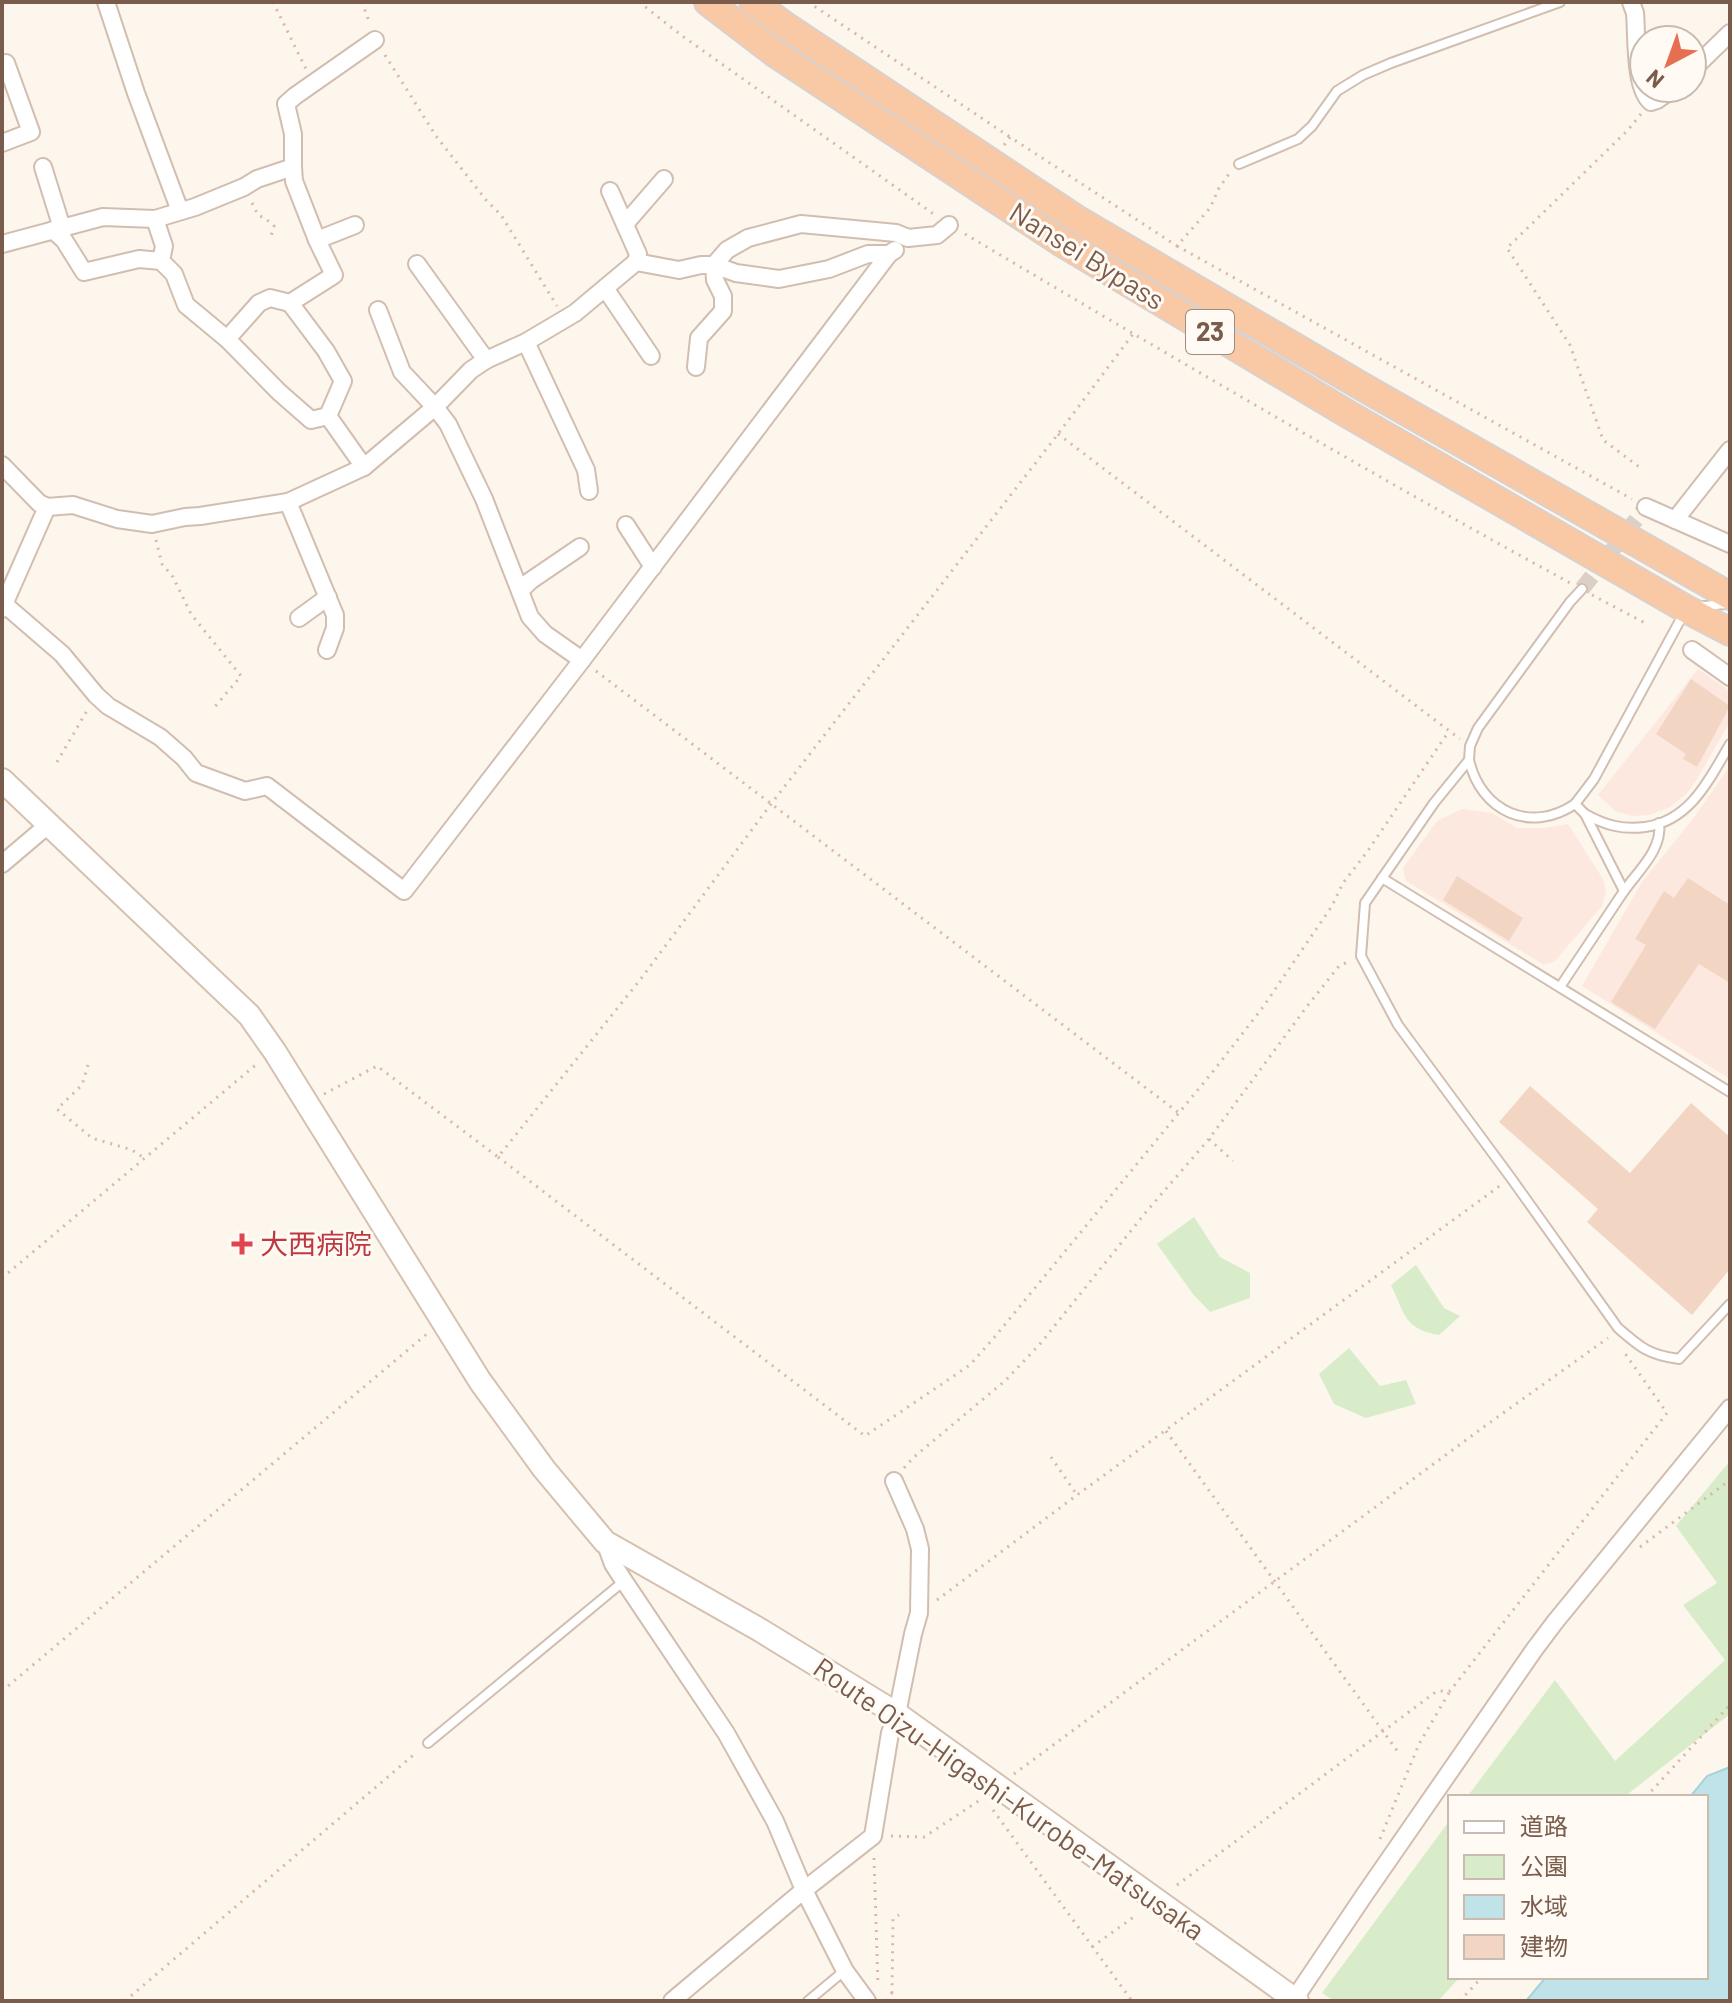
<svg xmlns="http://www.w3.org/2000/svg" width="1732" height="2003" viewBox="0 0 1732 2003" font-family="Barlow,'Noto Sans JP',sans-serif">
<rect width="100%" height="100%" fill="#fdf6ec"/>
<g fill="#fde8e0">
<polygon points="1698,669 1730,691 1730,722 1697,779 1687,793 1670,807 1649,815 1632,816 1615,811 1598,795"/>
<polygon points="1730,766 1730,1079 1582,986 1642,882 1693,819"/>
<polygon points="1462,809 1492,813 1517,828 1545,828 1568,824 1603,879 1606,891 1602,906 1555,961 1544,965 1406,881 1403,868 1437,821"/>
</g>
<g fill="#d8ecc9">
<polygon points="1194,1217 1220,1257 1250,1273 1250,1298 1210,1312 1193,1294 1157,1244"/>
<path d="M1416 1265 1444 1308 1460 1316 1439 1335C1404 1329 1405 1314 1391 1285Z"/>
<polygon points="1349,1348 1380,1386 1406,1380 1416,1404 1366,1418 1334,1404 1319,1374"/>
<polygon points="1730,1461 1730,1714 1624,1797 1467,1797 1555,1680 1615,1761 1725,1660 1683,1605 1717,1583 1676,1526"/>
<polygon points="1450,1820 1450,1977 1460,1977 1438,2001 1334,2001 1322,1993"/>
</g>
<polygon fill="#bfe3e8" stroke="#a5d3da" stroke-width="2" points="1730,1767 1730,2001 1526,2001 1546,1977 1706,1977 1706,1797 1690,1797 1707,1776"/>
<g fill="#f3d5c3">
<polygon points="1691,679 1730,706 1697,767 1683,759 1686,754 1656,734"/>
<polygon points="1457,876 1523,918 1509,941 1443,900"/>
<polygon points="1688,878 1730,905 1730,983 1699,964 1655,1029 1611,1002 1646,945 1635,939 1664,891 1674,898"/>
<polygon points="1530,1086 1630,1173 1691,1103 1730,1137 1730,1269 1692,1315 1587,1222 1598,1209 1499,1122"/>
</g>
<g fill="none" stroke-linecap="round" stroke-linejoin="round">
<polyline stroke="#dcd0c4" stroke-width="16" stroke-dasharray="16 8" stroke-linecap="butt" points="1582,589 1646,507"/>
<defs>
<g id="service">
<polyline points="1239,164 1298,139 1312,126 1337,91 1363,75 1391,63 1560,2"/>
<path d="M1582 589 1570 602 1478 728 1470 746 1469 760 1434 803 1365 903 1361 956 1398 1025 1511 1178 1618 1328C1641 1348 1649 1355 1679 1359L1730 1304"/>
<polyline points="1695,607 1725,604"/>
<path d="M1469 760C1481 812 1531 834 1575 804"/>
<polyline points="1585,814 1575,804 1594,779 1684,613"/>
<polyline points="1382,878 1730,1092"/>
<path d="M1624 891C1638 871 1663 849 1659 823"/>
<path d="M1560 987 1624 891 1585 814C1605 825 1622 830 1645 827 1690 821 1709 780 1730 744"/>
<polyline points="428,1743 624,1581"/>
<polyline points="808,2001 844,1971"/>
</g>
<g id="minor">
<polyline points="106,2 136,93 180,211"/>
<path d="M1631 2 1635 13C1637 35 1634 88 1651 102L1657 100 1674 88"/>
<polyline points="1692,70 1730,33"/>
<polyline points="2,143 31,132 6,63"/>
<polyline points="43,167 62,228"/>
<polyline points="293,167 294,181 317,240 355,225"/>
<polyline points="610,191 638,254 636,262"/>
<polyline points="155,219 164,246 161,261 174,274 186,305 227,339"/>
<polyline points="625,224 664,179"/>
<polyline points="53,230 64,240 84,272 139,259 161,261"/>
<polyline points="317,240 334,275 290,303 326,351 343,381 328,416 364,467"/>
<polyline points="2,244 103,217 155,219 195,207 244,187 257,179 293,167 293,134 286,104 295,96 375,40"/>
<polyline points="417,264 486,360"/>
<polyline points="605,288 651,356"/>
<polyline points="290,303 270,298 259,303 227,339 279,392 311,420 328,416"/>
<polyline points="378,310 402,372 435,407 448,424 484,499 530,617 545,634 582,660"/>
<polyline points="526,342 586,470 589,491"/>
<polyline points="696,367 699,338 723,311 723,296 715,280 714,265 736,273 779,279 829,269 868,254 889,254 895,250"/>
<polyline points="2,465 39,503 47,507 73,505 117,519 152,524 185,517 200,516 288,502 364,467 435,407 471,370 486,360 526,342 575,313 636,262 679,270 701,265 714,265 727,250 748,238 801,224 896,233 908,238 937,235 949,225"/>
<polyline points="288,502 335,615 335,628 327,650"/>
<polyline points="1646,507 1730,544"/>
<polyline points="1675,520 1730,450"/>
<polyline points="626,525 653,567"/>
<polyline points="520,591 530,581 580,547"/>
<polyline points="4,604 62,654 96,695 108,706 160,737 184,758 196,773 245,791 267,786 404,891 582,660 889,254"/>
<polyline points="2,609 47,507"/>
<polyline points="299,618 328,597"/>
<polyline points="1692,650 1730,677"/>
<polyline points="2,864 48,825"/>
<polyline points="605,1542 613,1564 624,1581 726,1733 775,1821 804,1890 845,1971 867,2001"/>
<polyline points="672,2001 804,1890 873,1836 890,1733 897,1714 913,1634 919,1613 920,1549 915,1529 894,1481"/>
<polyline points="1293,2001 1365,1894 1534,1650 1555,1622 1730,1408"/>
</g>
<polyline id="secondary" points="2,780 249,1015 275,1052 480,1381 544,1469 605,1542 760,1630 897,1714 1297,2001"/>
<g id="trunk">
<polyline points="708,2 776,54 1062,243 1346,413 1686,609 1730,632"/>
<polyline points="753,2 784,25 1078,220 1363,387 1730,596"/>
</g>
</defs>
<use href="#service" stroke="#d1beb0" stroke-width="12"/>
<use href="#minor" stroke="#d1beb0" stroke-width="20"/>
<use href="#secondary" stroke="#d6c0b0" stroke-width="26"/>
<use href="#trunk" stroke="#dad1cd" stroke-width="30"/>
<g stroke="#d9b8a5" stroke-width="3" stroke-dasharray="2 6" stroke-linecap="butt">
<polyline points="273,2 306,69"/>
<polyline points="362,2 370,24"/>
<polyline points="639,2 681,35 935,215"/>
<polyline points="808,2 1010,137"/>
<polyline points="385,55 436,136 486,200 501,215 557,306"/>
<polyline points="1641,114 1628,130 1507,248 1570,345 1603,440 1642,469"/>
<polyline points="1004,145 1010,137 1177,246 1210,208 1219,188 1229,174"/>
<polyline points="252,203 258,215 266,219 274,226 271,236"/>
<path d="M965 234C1165 353 1367 472 1572 584"/>
<polyline points="1177,246 1632,499"/>
<polyline points="1058,434 1460,739"/>
<polyline points="156,540 162,564 173,577 191,614 241,676 212,710"/>
<polyline points="1592,595 1647,624"/>
<polyline points="596,671 1179,1113"/>
<polyline points="57,762 88,709"/>
<polyline points="88,1065 82,1085 57,1109 92,1138 132,1150 144,1158"/>
<polyline points="324,1094 377,1066 498,1157 640,980 771,804 1058,434 1133,334"/>
<polyline points="1209,1139 1233,1161"/>
<polyline points="498,1157 865,1436 970,1365 993,1339 1215,1069 1263,1007 1332,906 1343,883 1367,852 1449,731"/>
<polyline points="2,1278 258,1063"/>
<polyline points="1166,1431 1398,1752"/>
<polyline points="1051,1457 1077,1495"/>
<polyline points="904,1468 914,1457 1006,1380 1040,1344 1146,1212 1209,1139 1305,1009 1339,966 1348,962"/>
<polyline points="1640,1547 1730,1480"/>
<polyline points="937,1600 1077,1495 1501,1185"/>
<polyline points="2,1691 428,1333"/>
<polyline points="1014,1774 1485,1426 1608,1338"/>
<polyline points="1646,1797 1730,1705"/>
<polyline points="993,1810 1132,2001"/>
<polyline points="891,1836 924,1837 980,1800"/>
<polyline points="1380,1839 1419,1744 1450,1691"/>
<polyline points="874,1858 878,1986"/>
<polyline points="1177,1885 1437,1691 1450,1691 1667,1413 1624,1352"/>
<polyline points="1092,1947 1135,1916"/>
<polyline points="125,2001 417,1752"/>
<polyline points="887,2001 892,1993"/>
<polyline points="894,2001 892,1993 893,1919 899,1915"/>
<polyline points="1460,2001 1482,1977"/>
</g>
<use href="#service" stroke="#fff" stroke-width="8"/>
<use href="#minor" stroke="#fff" stroke-width="16"/>
<use href="#secondary" stroke="#fff" stroke-width="22"/>
<use href="#trunk" stroke="#f9c8a4" stroke-width="26"/>
</g>
<path fill="#e0444e" stroke="#fffaf3" stroke-width="3" d="M238 1232h8v8h8v8h-8v8h-8v-8h-8v-8h8z"/>
<g text-anchor="middle" stroke-width="6" stroke-linejoin="round" paint-order="stroke">
<rect fill="#fffaf3" stroke="#a28b7f" stroke-width="2" x="1186" y="310" width="48" height="44" rx="6"/>
<g font-size="26" font-weight="bold" fill="#7a5c4d">
<text x="1210" y="341">23</text>
</g>
<g font-size="28" fill="#7a5c4d" stroke="#fffaf3">
<text transform="translate(1087 256) rotate(32)" y="10">Nansei Bypass</text>
<text transform="translate(1009 1799) rotate(35)" y="10">Route Oizu-Higashi-Kurobe-Matsusaka</text>
</g>
<g font-size="28" fill="#be3a42" stroke="#fffaf3" text-anchor="start">
<text x="260" y="1254">大西病院</text>
</g>
</g>
<rect width="1732" height="2003" fill="none" stroke="#7a5c4d" stroke-width="8"/>
<rect x="1448" y="1795" width="260" height="184" fill="#fffaf3" stroke="#cabbb1" stroke-width="2"/>
<rect x="1464" y="1821" width="40" height="12" fill="#ffffff" stroke="#cabbb1" stroke-width="2"/>
<text x="1520" y="1835" font-size="24" fill="#7a5c4d">道路</text>
<rect x="1464" y="1855" width="40" height="24" fill="#d8ecc9" stroke="#cabbb1" stroke-width="2"/>
<text x="1520" y="1875" font-size="24" fill="#7a5c4d">公園</text>
<rect x="1464" y="1895" width="40" height="24" fill="#bfe3e8" stroke="#cabbb1" stroke-width="2"/>
<text x="1520" y="1915" font-size="24" fill="#7a5c4d">水域</text>
<rect x="1464" y="1935" width="40" height="24" fill="#f3d5c3" stroke="#cabbb1" stroke-width="2"/>
<text x="1520" y="1955" font-size="24" fill="#7a5c4d">建物</text>
<g transform="translate(1668 64) rotate(221)"><circle r="38" fill="#fffaf3" stroke="#cabbb1" stroke-width="2"/>
<path d="M0-6L14 30L0 20L-14 30Z" fill="#e76f51"/>
<text y="-12" font-size="22" font-weight="bold" text-anchor="middle" fill="#7a5c4d">N</text>
</g>
</svg>
